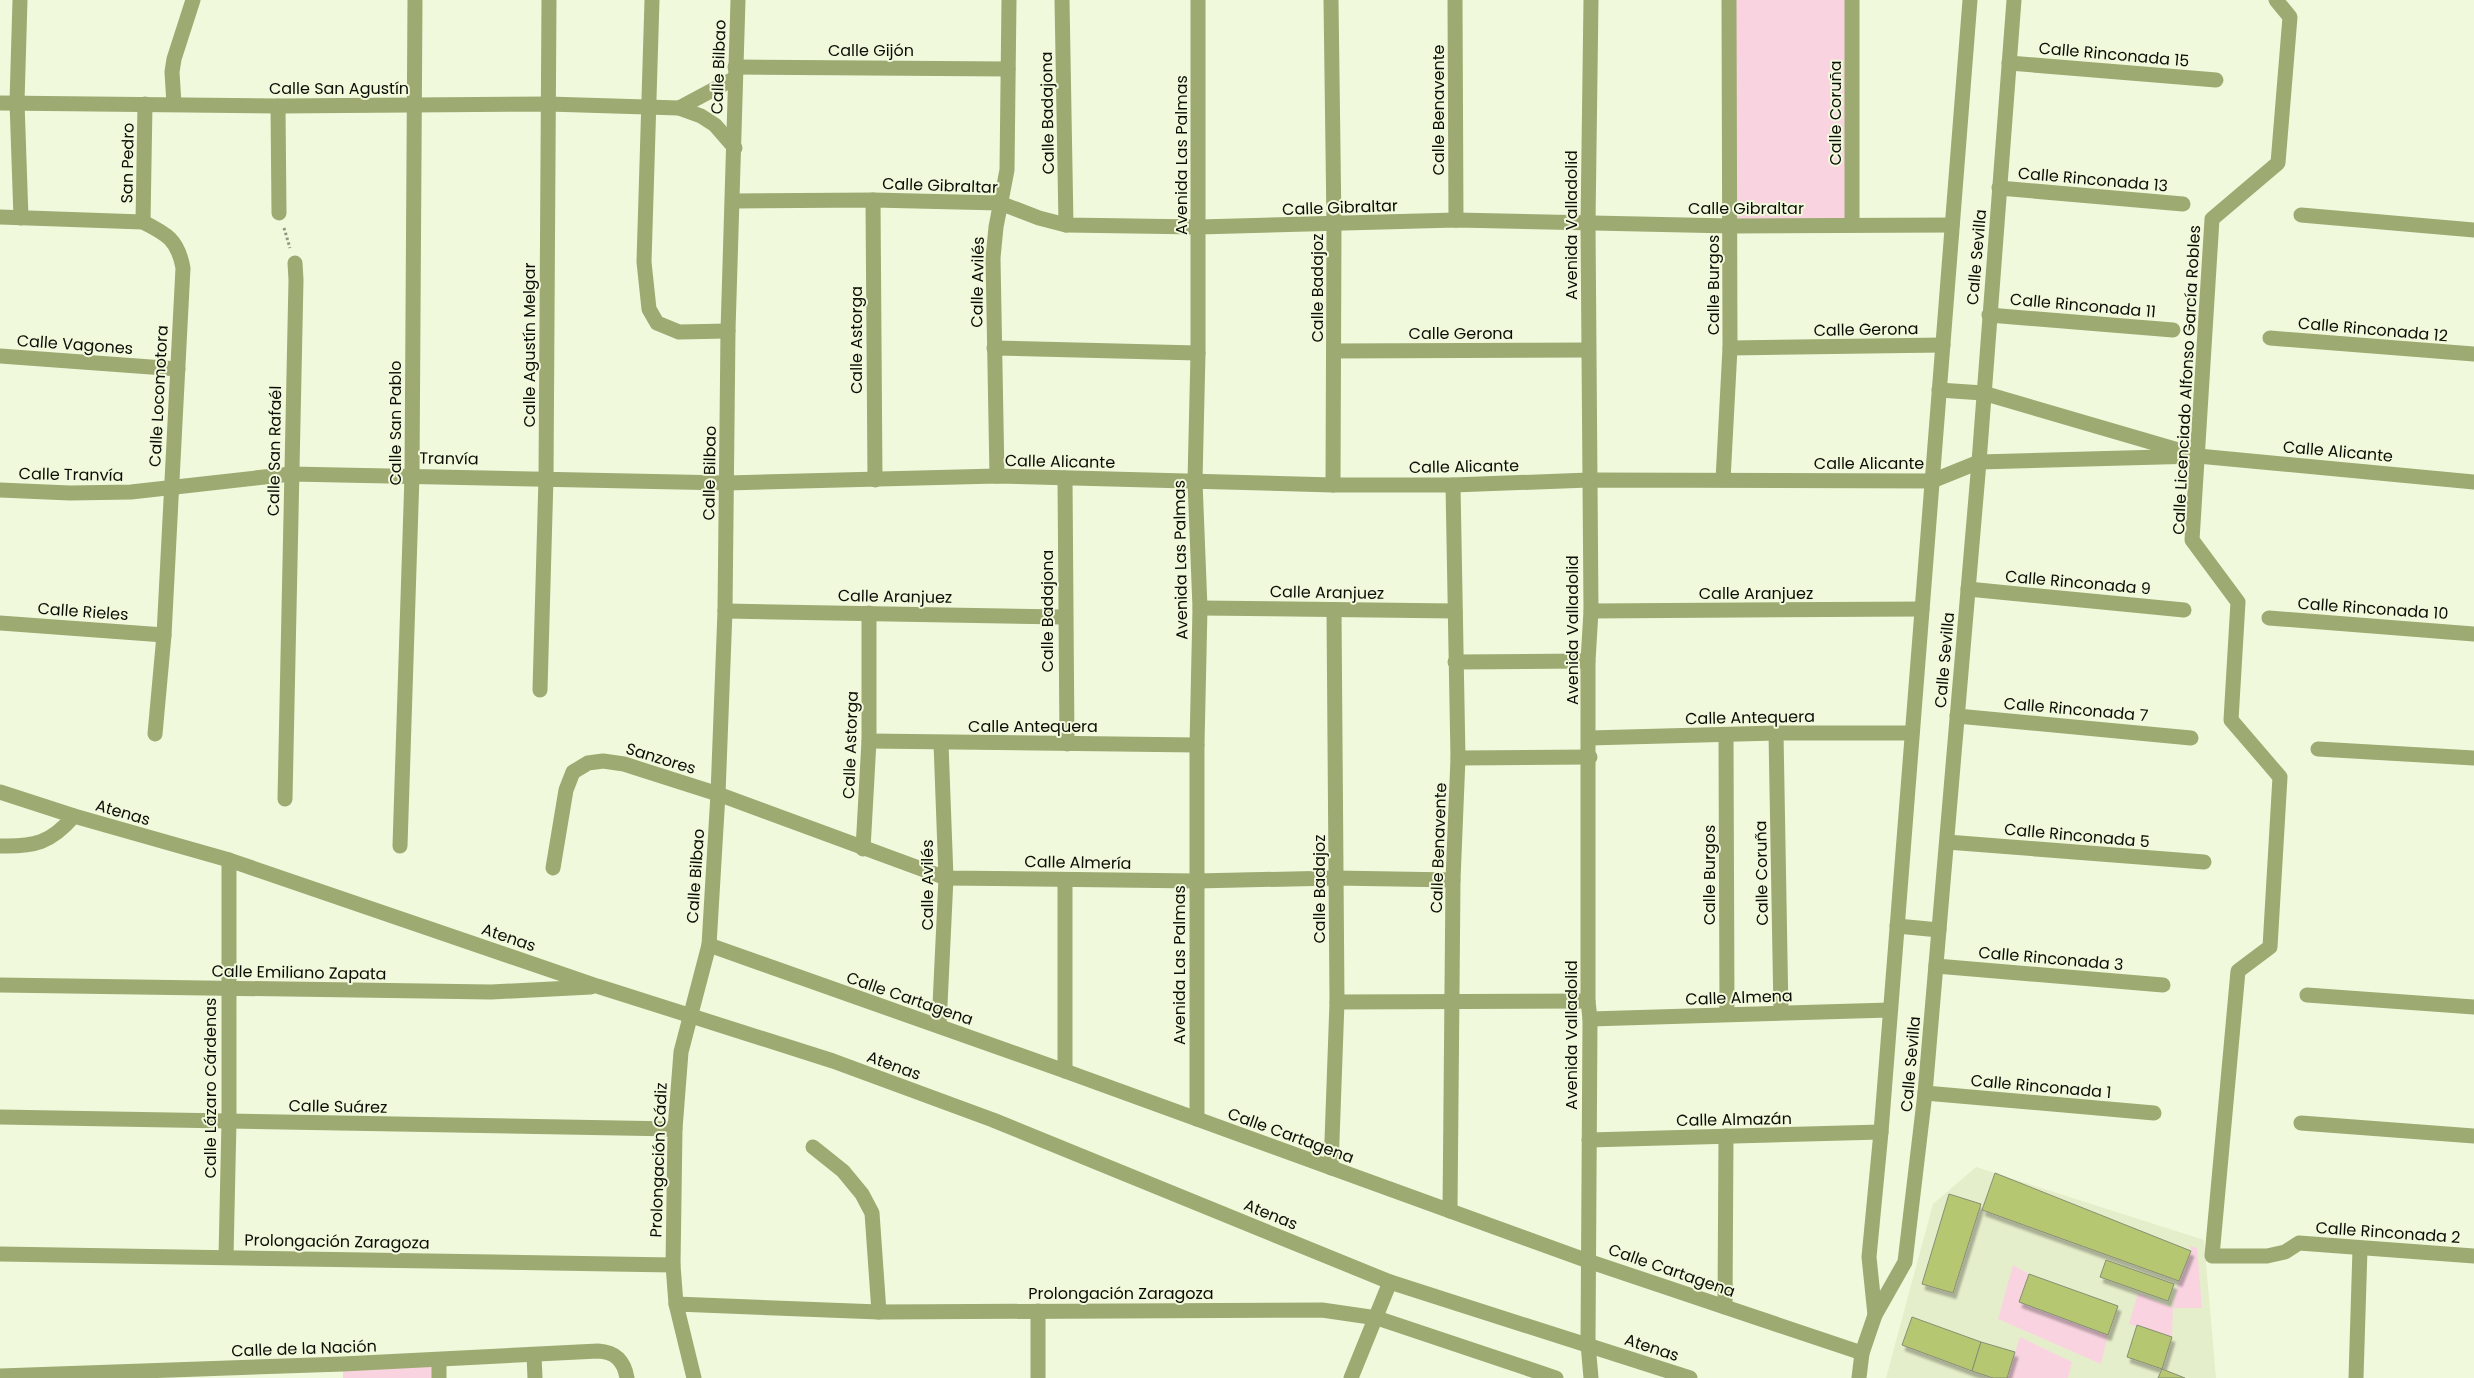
<svg xmlns="http://www.w3.org/2000/svg" width="2474" height="1378" viewBox="0 0 2474 1378" font-family="Poppins,sans-serif">
<defs>
<filter id="shadow"><feDropShadow dx="3" dy="5.5" stdDeviation="1" flood-color="#0004"/></filter>
</defs>
<rect width="100%" height="100%" fill="#f1f9dc"/>
<polygon fill="#e5eeca" points="1976,1167 2204,1240 2216,1378 1886,1378 1933,1204"/>
<g fill="#f9d4e0">
<polygon points="1729,0 1852,0 1852,225 1731,226"/>
<polygon points="2190,1246 2197,1248 2202,1308 2173,1308 2172,1337 2129,1324 2138,1293 2172,1308 2179,1281 2191,1251"/>
<polygon points="2013,1265 2029,1274 2019,1302 2108,1335 2101,1364 1998,1319"/>
<polygon points="2020,1337 2072,1362 2068,1378 2007,1378"/>
<polygon points="439,1360 439,1378 343,1378 343,1364"/>
</g>
<g fill="#b5c771" stroke="#878e74" filter="url(#shadow)">
<polygon points="1995,1173 2191,1251 2179,1281 1982,1210"/>
<polygon points="1949,1194 1981,1204 1953,1293 1922,1284"/>
<polygon points="2106,1260 2174,1284 2168,1301 2100,1277"/>
<polygon points="2029,1274 2118,1306 2108,1335 2019,1302"/>
<polygon points="1912,1317 1981,1342 1972,1371 1902,1345"/>
<polygon points="2137,1325 2172,1337 2162,1369 2127,1357"/>
<polygon points="1981,1342 2015,1352 2007,1378 1993,1378 1972,1371"/>
<polygon points="2162,1369 2185,1378 2158,1378"/>
</g>
<g fill="none" stroke-linecap="round" stroke-linejoin="round">
<polyline stroke="#919782" stroke-width="3" stroke-dasharray="2.5 2.5" stroke-linecap="butt" points="284,228 290,248"/>
<g stroke="#9daa72" stroke-width="15">
<polyline points="20,0 17,102 21,218"/>
<polyline points="652,0 644,262 649,309 657,323 679,332 728,331"/>
<polyline points="1062,0 1066,225"/>
<polyline points="1331,0 1334,225 1333,485"/>
<polyline points="1455,0 1456,220"/>
<polyline points="1852,0 1852,225"/>
<polyline points="2276,0 2290,17 2278,163 2212,219 2192,540 2238,602 2231,720 2280,777 2270,947 2238,971 2212,1256 2267,1256 2285,1252 2299,1243 2474,1256"/>
<polyline points="2009,63 2216,80"/>
<polyline points="735,67 1008,69"/>
<polyline points="0,103 278,106 548,104 679,108 701,116 715,125 735,148"/>
<polyline points="174,104 172,72 174,59 193,0"/>
<polyline points="278,106 279,213"/>
<polyline points="679,108 735,78"/>
<polyline points="1999,188 2183,204"/>
<polyline points="873,200 875,480"/>
<polyline points="733,201 873,200 1000,203 1039,218 1066,225 1199,227 1456,220 1731,226 1952,225"/>
<polyline points="2301,215 2474,230"/>
<path d="M0 217 143 222C167 234 178 240 183 268L164 635 155 734"/>
<polyline points="143,222 145,104"/>
<polyline points="1989,315 2173,330"/>
<polyline points="2270,338 2474,354"/>
<polyline points="994,348 1198,353"/>
<polyline points="1730,348 1943,345"/>
<polyline points="1334,351 1588,350"/>
<polyline points="0,356 178,369"/>
<polyline points="1939,390 1983,393 2185,452"/>
<polyline points="997,476 993,258 996,227 1007,170 1009,0"/>
<polyline points="1065,478 1067,744"/>
<polyline points="1723,480 1730,348 1729,0"/>
<polyline points="0,490 70,493 131,492 291,474 727,483 997,476 1333,485 1453,485 1589,480 1932,481 1979,462 2198,456 2474,482"/>
<polyline points="1968,589 2184,610"/>
<polyline points="1200,608 1455,611"/>
<polyline points="725,611 1064,617"/>
<polyline points="1591,611 1922,609"/>
<polyline points="2269,618 2474,634"/>
<polyline points="0,623 164,635"/>
<polyline points="1455,662 1588,661"/>
<polyline points="540,690 546,478 549,0"/>
<polyline points="1957,716 2191,738"/>
<polyline points="1776,733 1781,1012"/>
<polyline points="1726,735 1727,1014"/>
<polyline points="1589,738 1776,733 1912,733"/>
<polyline points="869,741 1197,745"/>
<polyline points="2318,749 2474,758"/>
<polyline points="1458,758 1590,757"/>
<polyline points="0,792 74,816 229,860 597,986 833,1061 993,1120 1390,1282 1690,1378"/>
<polyline points="285,799 296,280 295,263"/>
<polyline points="1947,842 2204,862"/>
<path d="M0 846C34 847 51 843 74 816"/>
<polyline points="400,846 412,475 415,0"/>
<polyline points="863,849 869,741 869,613"/>
<polyline points="553,868 566,790 573,772 588,763 603,761 624,764 718,794 946,878 1196,881 1336,878 1453,880"/>
<polyline points="1065,880 1065,1071"/>
<polyline points="1897,926 1939,930"/>
<polyline points="709,945 1065,1071 1588,1261 1862,1353"/>
<polyline points="1936,966 2163,985"/>
<polyline points="0,985 491,992 591,987"/>
<polyline points="2307,995 2474,1007"/>
<polyline points="1337,1002 1588,1001"/>
<polyline points="1590,1019 1890,1010"/>
<polyline points="939,1026 946,878 941,743"/>
<polyline points="1925,1093 2154,1113"/>
<polyline points="0,1117 675,1129"/>
<polyline points="1197,1119 1197,745 1200,608 1195,481 1198,353 1198,0"/>
<polyline points="2301,1123 2474,1136"/>
<polyline points="1589,1140 1881,1132"/>
<polyline points="813,1147 843,1171 862,1194 872,1213 879,1312"/>
<polyline points="1331,1168 1337,1002 1334,610"/>
<polyline points="1450,1211 1453,880 1458,758 1453,485"/>
<polyline points="0,1254 673,1265"/>
<polyline points="226,1257 229,1121 229,860"/>
<polyline points="676,1304 879,1312 1322,1310 1377,1318 1556,1378"/>
<polyline points="1725,1307 1726,1136"/>
<polyline points="1038,1311 1038,1378"/>
<polyline points="1875,1315 1869,1257 1881,1132 1970,0"/>
<polyline points="534,1355 535,1378"/>
<path d="M0 1376 343 1364 598 1351C615 1352 624 1360 627 1378"/>
<polyline points="439,1378 439,1360"/>
<polyline points="694,1378 676,1304 673,1265 675,1129 681,1052 709,945 718,794 725,611 728,331 738,0"/>
<polyline points="1351,1378 1390,1282"/>
<polyline points="1591,1378 1588,1344 1590,1019 1588,1001 1588,661 1591,611 1588,223 1591,0"/>
<polyline points="1859,1378 1862,1353 1875,1315 1905,1262 1925,1093 1979,462 2014,0"/>
<polyline points="2356,1378 2360,1249"/>
</g>
</g>
<g text-anchor="middle" stroke-width="4" stroke-linejoin="round" paint-order="stroke">
<g font-size="16" fill="#0c0e05" stroke="#f1f9dc">
<text x="871" y="56">Calle Gijón</text>
<text transform="translate(2114 54) rotate(5)" y="6">Calle Rinconada 15</text>
<text transform="translate(718 67) rotate(-88)" y="6">Calle Bilbao</text>
<text x="339" y="94">Calle San Agustín</text>
<text transform="translate(1438 110) rotate(-90)" y="6">Calle Benavente</text>
<text transform="translate(1047 113) rotate(-91)" y="6">Calle Badajona</text>
<text transform="translate(1835 113) rotate(-90)" y="6">Calle Coruña</text>
<text transform="translate(1181 155) rotate(-90)" y="6">Avenida Las Palmas</text>
<text transform="translate(127 163) rotate(-89)" y="6">San Pedro</text>
<text transform="translate(2093 179) rotate(5)" y="6">Calle Rinconada 13</text>
<text transform="translate(940 185) rotate(2)" y="6">Calle Gibraltar</text>
<text transform="translate(1340 207) rotate(-2)" y="6">Calle Gibraltar</text>
<text x="1746" y="214">Calle Gibraltar</text>
<text transform="translate(1571 225) rotate(-90)" y="6">Avenida Valladolid</text>
<text transform="translate(1976 257) rotate(-85)" y="6">Calle Sevilla</text>
<text transform="translate(977 282) rotate(-89)" y="6">Calle Avilés</text>
<text transform="translate(1713 285) rotate(-90)" y="6">Calle Burgos</text>
<text transform="translate(1317 288) rotate(-90)" y="6">Calle Badajoz</text>
<text transform="translate(2083 305) rotate(5)" y="6">Calle Rinconada 11</text>
<text transform="translate(1866 329) rotate(-1)" y="6">Calle Gerona</text>
<text transform="translate(2373 329) rotate(5)" y="6">Calle Rinconada 12</text>
<text x="1461" y="339">Calle Gerona</text>
<text transform="translate(856 340) rotate(-90)" y="6">Calle Astorga</text>
<text transform="translate(75 344) rotate(4)" y="6">Calle Vagones</text>
<text transform="translate(529 345) rotate(-90)" y="6">Calle Agustín Melgar</text>
<text transform="translate(2186 380) rotate(-87)" y="6">Calle Licenciado Alfonso García Robles</text>
<text transform="translate(158 396) rotate(-87)" y="6">Calle Locomotora</text>
<text transform="translate(395 423) rotate(-90)" y="6">Calle San Pablo</text>
<text transform="translate(274 451) rotate(-89)" y="6">Calle San Rafaél</text>
<text transform="translate(2338 451) rotate(5)" y="6">Calle Alicante</text>
<text transform="translate(449 458) rotate(1)" y="6">Tranvía</text>
<text transform="translate(1060 461) rotate(1)" y="6">Calle Alicante</text>
<text x="1869" y="469">Calle Alicante</text>
<text transform="translate(1464 466) rotate(-1)" y="6">Calle Alicante</text>
<text transform="translate(709 473) rotate(-89)" y="6">Calle Bilbao</text>
<text transform="translate(71 474) rotate(1)" y="6">Calle Tranvía</text>
<text transform="translate(1180 560) rotate(-91)" y="6">Avenida Las Palmas</text>
<text transform="translate(2078 582) rotate(5)" y="6">Calle Rinconada 9</text>
<text transform="translate(1327 592) rotate(1)" y="6">Calle Aranjuez</text>
<text x="1756" y="599">Calle Aranjuez</text>
<text transform="translate(895 596) rotate(1)" y="6">Calle Aranjuez</text>
<text transform="translate(2373 608) rotate(4)" y="6">Calle Rinconada 10</text>
<text transform="translate(83 611) rotate(4)" y="6">Calle Rieles</text>
<text transform="translate(1047 611) rotate(-90)" y="6">Calle Badajona</text>
<text transform="translate(1572 630) rotate(-90)" y="6">Avenida Valladolid</text>
<text transform="translate(1944 660) rotate(-85)" y="6">Calle Sevilla</text>
<text transform="translate(2076 709) rotate(5)" y="6">Calle Rinconada 7</text>
<text transform="translate(1750 717) rotate(-1)" y="6">Calle Antequera</text>
<text x="1033" y="732">Calle Antequera</text>
<text transform="translate(850 745) rotate(-88)" y="6">Calle Astorga</text>
<text transform="translate(661 758) rotate(17)" y="6">Sanzores</text>
<text transform="translate(123 812) rotate(16)" y="6">Atenas</text>
<text transform="translate(2077 835) rotate(5)" y="6">Calle Rinconada 5</text>
<text transform="translate(1438 848) rotate(-88)" y="6">Calle Benavente</text>
<text transform="translate(1078 862) rotate(1)" y="6">Calle Almería</text>
<text transform="translate(1761 873) rotate(-91)" y="6">Calle Coruña</text>
<text transform="translate(1709 875) rotate(-90)" y="6">Calle Burgos</text>
<text transform="translate(695 876) rotate(-86)" y="6">Calle Bilbao</text>
<text transform="translate(927 885) rotate(-90)" y="6">Calle Avilés</text>
<text transform="translate(1319 889) rotate(-90)" y="6">Calle Badajoz</text>
<text transform="translate(509 937) rotate(19)" y="6">Atenas</text>
<text transform="translate(2051 958) rotate(5)" y="6">Calle Rinconada 3</text>
<text transform="translate(1179 965) rotate(-90)" y="6">Avenida Las Palmas</text>
<text transform="translate(299 972) rotate(1)" y="6">Calle Emiliano Zapata</text>
<text transform="translate(1739 997) rotate(-2)" y="6">Calle Almena</text>
<text transform="translate(910 998) rotate(19)" y="6">Calle Cartagena</text>
<text transform="translate(1571 1035) rotate(-90)" y="6">Avenida Valladolid</text>
<text transform="translate(1910 1064) rotate(-85)" y="6">Calle Sevilla</text>
<text transform="translate(894 1065) rotate(20)" y="6">Atenas</text>
<text transform="translate(2041 1086) rotate(5)" y="6">Calle Rinconada 1</text>
<text transform="translate(210 1088) rotate(-90)" y="6">Calle Lázaro Cárdenas</text>
<text transform="translate(338 1106) rotate(1)" y="6">Calle Suárez</text>
<text transform="translate(1734 1119) rotate(-1)" y="6">Calle Almazán</text>
<text transform="translate(1291 1135) rotate(20)" y="6">Calle Cartagena</text>
<text transform="translate(658 1160) rotate(-88)" y="6">Prolongación Cádiz</text>
<text transform="translate(1271 1214) rotate(22)" y="6">Atenas</text>
<text transform="translate(2388 1232) rotate(4)" y="6">Calle Rinconada 2</text>
<text transform="translate(337 1241) rotate(1)" y="6">Prolongación Zaragoza</text>
<text transform="translate(1672 1270) rotate(19)" y="6">Calle Cartagena</text>
<text x="1121" y="1299">Prolongación Zaragoza</text>
<text transform="translate(1652 1347) rotate(18)" y="6">Atenas</text>
<text transform="translate(304 1348) rotate(-2)" y="6">Calle de la Nación</text>
</g>
</g>
</svg>
